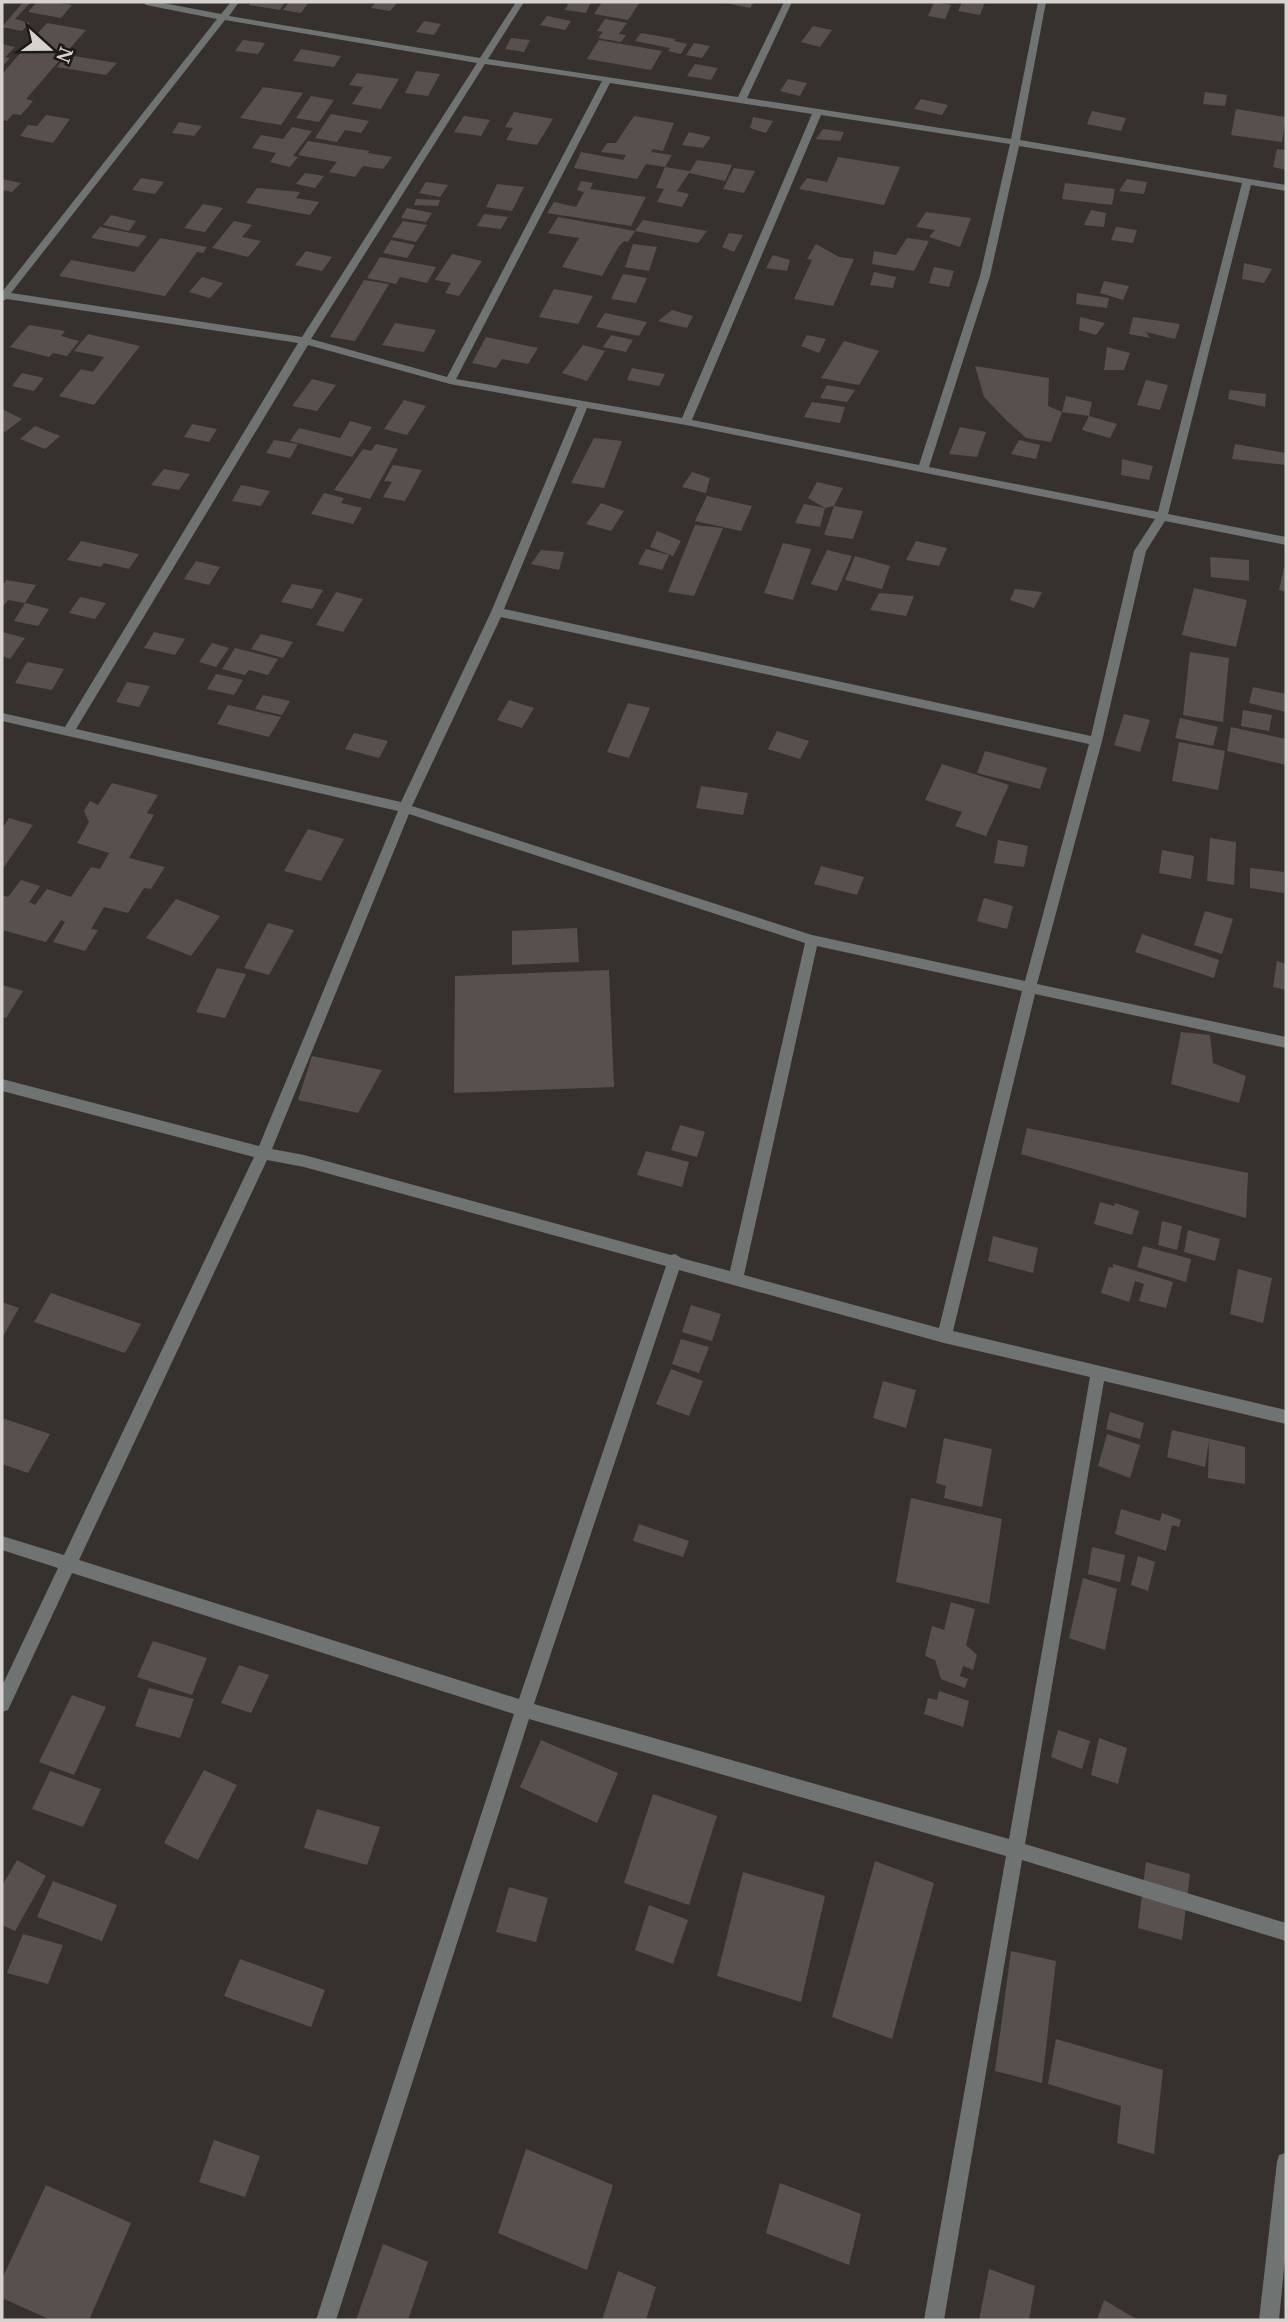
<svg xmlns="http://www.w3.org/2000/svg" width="1288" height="2322" viewBox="0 0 1288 2322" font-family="'Noto Serif',serif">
<rect width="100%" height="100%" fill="#37312e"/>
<g fill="#57504d">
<polygon points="23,2 31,2 15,19 30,23 22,31 2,27"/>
<polygon points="37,2 50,2 72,5 61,18 28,12"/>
<polygon points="251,2 285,2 280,10 249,5"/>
<polygon points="289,2 299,2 308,3 301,13 283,10"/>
<polygon points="376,2 398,2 390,11 371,8"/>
<polygon points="569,2 591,2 586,13 565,10"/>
<polygon points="602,2 640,2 628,20 594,14"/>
<polygon points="721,2 754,2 750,8"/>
<polygon points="934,2 951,5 945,19 928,16"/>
<polygon points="962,2 985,2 980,15 958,11"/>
<polygon points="547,16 571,21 565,30 540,25"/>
<polygon points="605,19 627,23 619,34 626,35 621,42 598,38 603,32 597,31"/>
<polygon points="424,21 441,24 434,35 416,32"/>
<polygon points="47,23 86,30 26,99 33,101 21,115 13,114 7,121 2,120 2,74"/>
<polygon points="813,26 832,30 820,47 801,42"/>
<polygon points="641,33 675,39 674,41 687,44 681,54 668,51 670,48 635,41"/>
<polygon points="511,38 530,40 524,52 505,49"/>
<polygon points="243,40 265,43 258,54 235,51"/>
<polygon points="599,40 662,51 651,70 587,59"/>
<polygon points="694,43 710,46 702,58 686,55"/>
<polygon points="2,44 15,47 5,57 10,58 2,67"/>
<polygon points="301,49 341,56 334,67 293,61"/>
<polygon points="67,55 117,63 106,75 57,67"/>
<polygon points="695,64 718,68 711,80 687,76"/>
<polygon points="416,71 440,74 428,96 405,93"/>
<polygon points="357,73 399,79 381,109 352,104 363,87 349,85"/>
<polygon points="788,79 807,83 800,96 780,91"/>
<polygon points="263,87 303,93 281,125 240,118"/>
<polygon points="1205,92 1227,95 1225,106 1203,104"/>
<polygon points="311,96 334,100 319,122 296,118"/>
<polygon points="921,99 948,105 942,115 914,109"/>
<polygon points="1236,109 1286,117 1282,142 1231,135"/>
<polygon points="1092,111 1126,118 1121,131 1087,124"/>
<polygon points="514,112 553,119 537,145 506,140 513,128 505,127"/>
<polygon points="331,114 369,121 361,133 345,130 337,142 315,138"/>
<polygon points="46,115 70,119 53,143 20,136 28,125 37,126"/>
<polygon points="464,116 490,120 481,136 454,132"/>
<polygon points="634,116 674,123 663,151 653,149 651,152 672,155 665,167 646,164 637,179 574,168 581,152 623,160 626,155 601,152 607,143 616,143"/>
<polygon points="753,117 773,121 766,133 750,128"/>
<polygon points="179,122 202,126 194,136 172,133"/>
<polygon points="292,127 312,131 293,156 298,157 290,167 270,162 276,153 252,148 261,135 283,139"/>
<polygon points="823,129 844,132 840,141 816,139"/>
<polygon points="689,132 711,137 703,148 682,145"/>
<polygon points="308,141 370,151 368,153 392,157 383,169 363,166 355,177 329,172 337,162 298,155"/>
<polygon points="1277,149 1286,150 1286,170 1273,167"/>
<polygon points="838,157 900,167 884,205 799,189 807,178 827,182"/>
<polygon points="697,160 732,165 725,181 689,173 677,191 689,194 682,207 657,202 664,189 656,188 665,167 690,171"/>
<polygon points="734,168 755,171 744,193 723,189"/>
<polygon points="305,173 324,176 315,188 296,184"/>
<polygon points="141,178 164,182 155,194 132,190"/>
<polygon points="2,179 21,183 12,192 2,190"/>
<polygon points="1127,179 1147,182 1144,194 1119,191"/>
<polygon points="581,181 593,183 590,189 646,197 631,226 547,213 554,202 576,207 584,192 577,190"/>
<polygon points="426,182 448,185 440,197 419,193"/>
<polygon points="1065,183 1115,189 1112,205 1062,199"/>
<polygon points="497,184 524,187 512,211 486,207"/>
<polygon points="257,188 300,192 296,198 319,202 310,215 246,203"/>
<polygon points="416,199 440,200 438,206 414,205"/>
<polygon points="203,204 223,208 205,232 184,228"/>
<polygon points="407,208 432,213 426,222 401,218"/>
<polygon points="1091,210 1106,213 1104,227 1084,225"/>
<polygon points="926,212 971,218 960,247 929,237 935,230 916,227"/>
<polygon points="484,214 508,217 501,229 477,226"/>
<polygon points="111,215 136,221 129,231 103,225"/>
<polygon points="558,217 635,231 643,220 707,231 698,243 635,231 628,242 624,241 619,246 602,276 562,267 579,238 548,233"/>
<polygon points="234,221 252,225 242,237 261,241 248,257 212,248"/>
<polygon points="403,221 427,225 416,242 392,237"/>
<polygon points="100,227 147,236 138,247 91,238"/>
<polygon points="1116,227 1137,230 1133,243 1111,240"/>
<polygon points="729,233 743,235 734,252 722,247"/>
<polygon points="160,238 207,247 203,253 197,252 165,296 59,276 71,260 134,272"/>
<polygon points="907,238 929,241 914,271 872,264 874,251 896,255"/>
<polygon points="391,240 415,245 407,258 383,253"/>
<polygon points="633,244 657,247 649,271 625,267"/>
<polygon points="816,244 839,257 854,259 833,306 794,299 812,260 807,259"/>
<polygon points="306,251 332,257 322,271 295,265"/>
<polygon points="452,254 482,261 459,296 445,293 451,283 435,280"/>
<polygon points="773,255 790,260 787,271 766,268"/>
<polygon points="380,257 436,267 427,283 400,277 396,284 367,278"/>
<polygon points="1244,263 1272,269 1264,283 1242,279"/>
<polygon points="934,267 954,271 949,287 929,283"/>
<polygon points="874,272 896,277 893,288 870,285"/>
<polygon points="623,274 647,278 636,303 611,299"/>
<polygon points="202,277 223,283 210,298 189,292"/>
<polygon points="364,280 389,284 355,341 330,337"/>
<polygon points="1104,281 1129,286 1123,300 1100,293"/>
<polygon points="554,289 593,296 578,324 539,317"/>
<polygon points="1077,293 1109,298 1107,308 1076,304"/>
<polygon points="672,310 693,316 687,328 658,321"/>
<polygon points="605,313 647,322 639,336 596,327"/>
<polygon points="1080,317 1105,323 1096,335 1079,330"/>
<polygon points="1133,317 1180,324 1175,339 1146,332 1150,338 1129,334"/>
<polygon points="395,323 436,330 424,352 382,345"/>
<polygon points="29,325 65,331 61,336 79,341 67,356 53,353 49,357 10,347"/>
<polygon points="88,334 140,346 94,405 59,396 81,369 93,372 104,357 74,351"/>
<polygon points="611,335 633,340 626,352 603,347"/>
<polygon points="807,335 826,339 819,353 801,346"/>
<polygon points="486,337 538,348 528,364 502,359 496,368 472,363"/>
<polygon points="844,341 879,351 859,385 821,378"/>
<polygon points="583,345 605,351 587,381 562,373"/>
<polygon points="1107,347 1130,353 1124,370 1104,370"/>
<polygon points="975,366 1049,378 1048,406 1062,412 1051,442 1026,438 1006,420 984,397"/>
<polygon points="632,368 665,374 659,386 627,380"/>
<polygon points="22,373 44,378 34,391 12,386"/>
<polygon points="312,379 336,385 317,411 292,406"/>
<polygon points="1146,380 1168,385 1160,410 1137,405"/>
<polygon points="827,385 855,390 847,402 820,398"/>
<polygon points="1230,390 1266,394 1265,407 1228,399"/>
<polygon points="1066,396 1092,402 1089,416 1062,412"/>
<polygon points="404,400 426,406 407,435 384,429"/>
<polygon points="812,402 845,407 840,423 804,417"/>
<polygon points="2,409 22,419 5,432 2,430"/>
<polygon points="1089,416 1117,424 1110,438 1082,430"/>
<polygon points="350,421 372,427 352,457 290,441 299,428 340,438"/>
<polygon points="192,424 217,429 209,442 184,437"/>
<polygon points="35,426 60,436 45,449 20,439"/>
<polygon points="960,427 986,432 977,457 949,454"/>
<polygon points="594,438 622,441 604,488 571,483"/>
<polygon points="274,440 298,444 290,458 266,453"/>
<polygon points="1019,440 1040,445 1036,459 1011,454"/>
<polygon points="376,444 398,449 370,499 334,490 363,449 371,451"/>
<polygon points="1235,444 1286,453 1286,465 1232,459"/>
<polygon points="1122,459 1153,466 1149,480 1121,475"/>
<polygon points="393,465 422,470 405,501 383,497 392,482 384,481"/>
<polygon points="164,469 190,474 179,490 151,485"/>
<polygon points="692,472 710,478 706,493 682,487"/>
<polygon points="817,482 843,488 834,506 825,508 808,498"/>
<polygon points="241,485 270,491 261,506 232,501"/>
<polygon points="324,493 344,498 341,503 362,508 353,524 311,514"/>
<polygon points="707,496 752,506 741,531 695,521"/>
<polygon points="601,503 624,511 611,531 586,524"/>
<polygon points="804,504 825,508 820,527 795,523"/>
<polygon points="834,506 863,511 853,539 824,535"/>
<polygon points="695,525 723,528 694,596 668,592"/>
<polygon points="657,531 681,541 673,556 650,547"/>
<polygon points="81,541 139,554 129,569 104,563 101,567 67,560"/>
<polygon points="916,541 947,548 939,566 906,560"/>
<polygon points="783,543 811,549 793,600 764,593"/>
<polygon points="646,549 669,555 662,570 638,564"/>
<polygon points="541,550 564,552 559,570 531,564"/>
<polygon points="827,550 852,556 837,591 811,584"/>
<polygon points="855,556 890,566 882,589 845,580"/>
<polygon points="1210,557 1249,560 1249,581 1211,577"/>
<polygon points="196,561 220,567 209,585 184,579"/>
<polygon points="1284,568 1286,568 1286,592 1279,590"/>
<polygon points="6,580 36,585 25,603 8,600 2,608 2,582 5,583"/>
<polygon points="292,584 323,590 312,609 281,602"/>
<polygon points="1194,588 1247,600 1236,647 1182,635"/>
<polygon points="1015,589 1042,592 1034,608 1010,600"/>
<polygon points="336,592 363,599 343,632 316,625"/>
<polygon points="879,593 914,596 906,616 870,610"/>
<polygon points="80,597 106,603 95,619 69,613"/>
<polygon points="25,603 49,609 38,626 14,621"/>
<polygon points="2,632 25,638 10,659 2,656"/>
<polygon points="154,632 185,639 175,655 144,648"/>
<polygon points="261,634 293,642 283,658 251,649"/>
<polygon points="212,643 229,648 216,667 199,662"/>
<polygon points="235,648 278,659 268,675 249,670 245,675 222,669"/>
<polygon points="1190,652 1229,658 1223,722 1183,715"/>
<polygon points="27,662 64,669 52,690 15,683"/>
<polygon points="216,674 243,680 234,695 207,689"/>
<polygon points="127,682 150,686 139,707 116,702"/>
<polygon points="1253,687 1286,694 1286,712 1249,703"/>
<polygon points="263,695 290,701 282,715 255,709"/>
<polygon points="509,700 534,708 522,728 497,720"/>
<polygon points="628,703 650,708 629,758 607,752"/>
<polygon points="228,705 281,717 269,737 217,724"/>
<polygon points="1243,710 1272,715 1269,731 1241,726"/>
<polygon points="1124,714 1150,720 1140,752 1114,745"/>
<polygon points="1180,718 1218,727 1213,746 1175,738"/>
<polygon points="1231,727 1286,739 1286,765 1227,751"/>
<polygon points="777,731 809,741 800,759 768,749"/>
<polygon points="354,733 388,741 379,758 345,749"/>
<polygon points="1179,742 1225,751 1218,790 1172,781"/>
<polygon points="985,751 1047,768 1040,789 977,773"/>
<polygon points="942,764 1009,785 986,836 955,826 962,812 925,800"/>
<polygon points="112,783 158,795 147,813 154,815 129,858 165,867 151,889 144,888 128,913 104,907 91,929 98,930 85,951 53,942 65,922 61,920 46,942 2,930 2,895 8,897 21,880 40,886 29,902 35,905 47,889 71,897 91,867 100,869 109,853 77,843 89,822 84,811 90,801 98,805"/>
<polygon points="701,786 748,793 743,815 696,808"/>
<polygon points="9,818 33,825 4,867 2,866 2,829"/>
<polygon points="308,829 344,839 321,881 284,871"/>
<polygon points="1210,838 1236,842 1234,885 1207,881"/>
<polygon points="998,840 1028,846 1024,867 994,863"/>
<polygon points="1162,850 1194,856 1191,879 1159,873"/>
<polygon points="821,866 864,877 857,895 814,884"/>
<polygon points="1250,868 1284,872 1284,893 1250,888"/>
<polygon points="984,898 1013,906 1007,929 977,921"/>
<polygon points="176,899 220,916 191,956 146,938"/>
<polygon points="1205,911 1233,919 1222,954 1194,945"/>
<polygon points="268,923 294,930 269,975 244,968"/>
<polygon points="577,928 579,962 512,965 512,931"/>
<polygon points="1142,934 1219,960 1214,978 1135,952"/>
<polygon points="1277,961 1286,964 1286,990 1273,987"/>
<polygon points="217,968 246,974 225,1018 196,1012"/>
<polygon points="609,970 614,1087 454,1093 455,976"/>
<polygon points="2,985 23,991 6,1018 2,1017"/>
<polygon points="1181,1032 1210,1035 1213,1063 1246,1076 1239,1103 1171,1084"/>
<polygon points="312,1056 382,1070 358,1113 298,1100"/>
<polygon points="680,1125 705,1132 697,1157 671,1150"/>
<polygon points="1027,1128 1248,1173 1246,1218 1021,1154"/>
<polygon points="646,1151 689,1162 682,1187 637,1175"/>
<polygon points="1100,1202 1114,1206 1115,1203 1139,1211 1132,1235 1094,1224"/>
<polygon points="1162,1221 1182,1226 1177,1250 1158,1245"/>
<polygon points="1188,1230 1220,1239 1215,1261 1184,1252"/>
<polygon points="993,1236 1038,1248 1033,1273 988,1261"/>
<polygon points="1143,1246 1191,1259 1186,1282 1137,1267"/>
<polygon points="1113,1264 1173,1282 1166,1308 1139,1301 1144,1284 1135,1281 1129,1302 1101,1293 1109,1267 1113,1268"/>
<polygon points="1238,1269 1272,1278 1263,1323 1230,1314"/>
<polygon points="51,1293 141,1324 125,1353 34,1322"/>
<polygon points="2,1302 19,1308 2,1338"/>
<polygon points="691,1305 721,1314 712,1341 682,1332"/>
<polygon points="681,1339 709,1347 699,1373 672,1364"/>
<polygon points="671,1369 703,1381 689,1416 656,1404"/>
<polygon points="883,1381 916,1390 906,1428 873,1418"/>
<polygon points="1110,1412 1144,1423 1140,1439 1106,1429"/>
<polygon points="2,1418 50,1434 28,1473 2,1464"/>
<polygon points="1172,1430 1245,1447 1245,1484 1208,1478 1209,1441 1205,1467 1167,1457"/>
<polygon points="1107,1434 1140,1445 1130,1478 1098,1466"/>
<polygon points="944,1438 992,1449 982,1507 944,1498 946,1486 936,1483"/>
<polygon points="911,1498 1002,1519 989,1604 896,1582"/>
<polygon points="1121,1509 1160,1521 1162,1513 1181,1520 1179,1527 1172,1525 1166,1551 1115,1534"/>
<polygon points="639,1524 689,1541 683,1557 633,1541"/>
<polygon points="1092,1547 1125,1555 1120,1582 1088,1574"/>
<polygon points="1138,1556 1155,1562 1148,1591 1131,1585"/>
<polygon points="1083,1578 1117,1589 1105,1650 1069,1638"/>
<polygon points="951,1602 975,1609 966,1645 977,1655 973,1670 963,1666 960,1676 968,1679 965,1688 941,1679 935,1660 925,1656 932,1626 944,1630"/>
<polygon points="153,1641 207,1658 192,1695 137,1677"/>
<polygon points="239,1665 269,1675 251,1713 221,1703"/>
<polygon points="149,1688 194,1699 180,1738 135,1726"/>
<polygon points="939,1691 969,1701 963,1727 924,1714 928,1698 937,1700"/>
<polygon points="72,1695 106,1707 74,1775 39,1762"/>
<polygon points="1058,1730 1090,1741 1082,1769 1051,1757"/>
<polygon points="1099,1738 1127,1748 1118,1784 1091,1775"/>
<polygon points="541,1740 618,1773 597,1823 520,1787"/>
<polygon points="204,1770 237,1785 198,1860 164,1843"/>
<polygon points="50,1771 101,1789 83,1827 32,1809"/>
<polygon points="653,1794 717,1816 689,1905 624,1883"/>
<polygon points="317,1809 380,1827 367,1865 304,1848"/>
<polygon points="17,1860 46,1876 15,1931 2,1925 2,1886"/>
<polygon points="875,1861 934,1883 892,2039 832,2017"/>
<polygon points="1146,1862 1190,1874 1182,1940 1138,1928"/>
<polygon points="743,1872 825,1896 801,2002 717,1976"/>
<polygon points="53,1881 117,1905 102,1941 37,1917"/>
<polygon points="509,1887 548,1898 536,1942 496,1932"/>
<polygon points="649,1905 688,1920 673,1964 635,1950"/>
<polygon points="23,1934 63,1945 48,1984 7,1973"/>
<polygon points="1011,1951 1056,1961 1042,2083 995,2071"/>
<polygon points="240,1959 325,1990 311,2027 224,1996"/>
<polygon points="1056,2039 1163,2070 1154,2154 1117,2143 1121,2106 1048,2084"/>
<polygon points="214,2140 260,2156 245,2197 199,2182"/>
<polygon points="526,2149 613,2185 587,2270 498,2233"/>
<polygon points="780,2183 861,2214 849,2265 766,2233"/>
<polygon points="46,2185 131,2223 89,2320 51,2320 2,2298 2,2279"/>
<polygon points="383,2244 428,2262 408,2320 356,2320"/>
<polygon points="989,2269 1035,2286 1029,2320 979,2320"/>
<polygon points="618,2271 656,2287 646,2320 602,2320"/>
<polygon points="1104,2300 1138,2320 1097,2320"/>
</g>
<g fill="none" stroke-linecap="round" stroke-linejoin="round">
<g fill="#6f7372" fill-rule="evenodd">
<path d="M142 2H158L221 14 231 2H239L229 16 480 58 516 2H524L488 59 738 97 784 2H792L747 98 1011 139 1038 2H1046L1020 140 1286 185V191L1251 185 1168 514 1286 537V545L1165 521 1146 551 1102 741 1037 984 1286 1037V1048L1035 994 953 1331 1286 1410V1424L1104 1381 1025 1844 1286 1923V1941L1022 1860 944 2320H924L1006 1856 529 1719 336 2320H316L514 1714 72 1573 8 1710 2 1712V1686L58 1568 2 1550V1536L64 1555 254 1157 2 1091V1079L259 1146 398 811 2 721V713L65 727 298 343 7 299 2 301V292L217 19 146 5ZM225 20 477 63 302 337 11 293ZM485 64 602 81 447 377 311 339ZM610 83 812 114 682 418 456 379ZM821 115 1010 144 980 276 919 465 692 420ZM1019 146 1242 183 1158 512 929 467 990 276ZM308 345 450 384 577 407 491 612 401 802 76 729ZM587 408 686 425 1155 519 1134 551 1091 736 504 609ZM501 617 1089 744 1025 981 812 935 412 806ZM409 814 805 943 730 1271 681 1258 675 1254 671 1255 304 1155 272 1149ZM817 946 1022 991 939 1328 744 1275ZM267 1160 304 1167 666 1266 519 1699 79 1560ZM679 1270 944 1343 1090 1377 1009 1839 534 1704Z"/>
<polygon points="1286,2153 1286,2248 1279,2320 1259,2320 1277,2162 1279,2155"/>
</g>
</g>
<rect width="1288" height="2322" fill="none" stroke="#d6d2d0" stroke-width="7"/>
<g transform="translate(49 49) rotate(111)" stroke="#1c1918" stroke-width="5" paint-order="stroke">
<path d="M0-5L12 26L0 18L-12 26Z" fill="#d6d2d0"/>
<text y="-10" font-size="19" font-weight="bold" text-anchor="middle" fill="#d6d2d0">N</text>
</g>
</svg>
